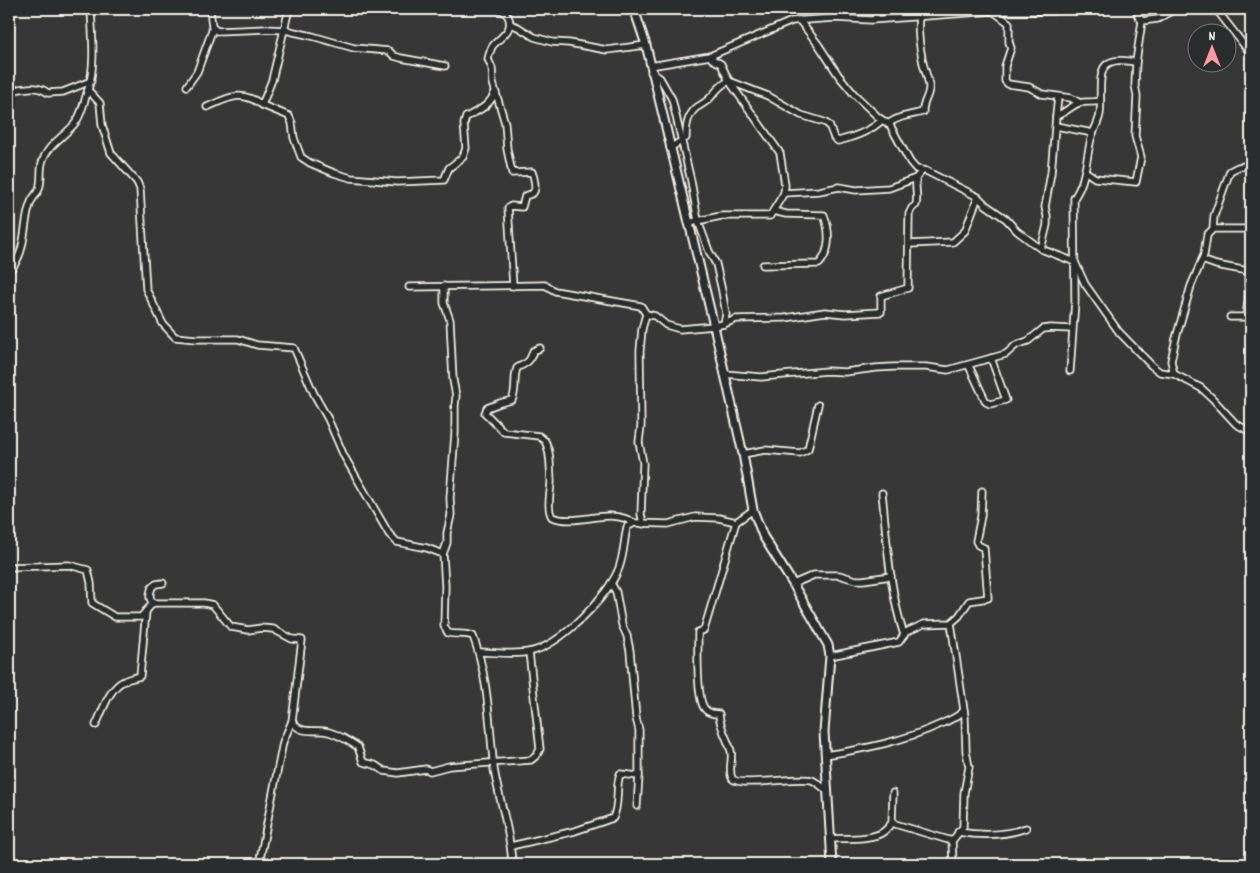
<svg xmlns="http://www.w3.org/2000/svg" width="1260" height="873" font-family="Dekko,sans-serif">
  <style>
    .lines { fill: none; stroke-linecap: round; stroke-linejoin: round }
    .minor-casing { stroke: #f4f1e8; stroke-width: 9 }
    .tertiary-casing { stroke: #f4f1e8; stroke-width: 11 }
    .minor { stroke: #2a2d2e; stroke-width: 5.5 }
    .tertiary { stroke: #2a2d2e; stroke-width: 7 }
  </style>
  <rect width="100%" height="100%" fill="#383737"/>
  <filter id="ink" filterUnits="userSpaceOnUse"><feTurbulence type="fractalNoise" baseFrequency=".02" numOctaves="2"/><feDisplacementMap in="SourceGraphic" scale="10" xChannelSelector="R" yChannelSelector="G"/><feConvolveMatrix kernelMatrix="1 2 1 2 8 2 1 2 1" color-interpolation-filters="sRGB"/></filter>
  <g filter="url(#ink)">
    <g class="lines">
      <g class="minor-casing">
        <g id="minor">
          <path d="M91 9C92 35 96 64 88 90L100 103 102 125 111 153 137 182 140 189 146 289 163 324 175 337 196 339H238L257 345 294 348 314 394 328 419 344 456 389 534 397 542 427 548 443 554 445 586 444 626 448 633C456 635 465 633 473 636 489 679 489 725 494 769 499 801 511 832 512 864"/>
          <path d="M210 9 212 27 217 31 266 29 285 30 312 36 354 48 389 51 394 56 401 58 445 66"/>
          <path d="M289 9 272 80 262 105 289 116 292 123 294 138 301 157 310 163 334 173 351 178 397 182 444 180 449 168 463 157 466 148 464 124 466 117C478 111 490 106 495 92"/>
          <path d="M498 9C503 10 505 12 508 16 515 31 499 37 492 47 490 51 489 55 488 59L492 68 493 83 505 123 507 149 512 173 532 172C534 177 537 189 533 193 530 195 527 195 525 196L522 207 511 206 508 208 513 286"/>
          <path d="M833 9 834 18"/>
          <path d="M875 9 876 19"/>
          <path d="M1136 9 1138 16 1142 21"/>
          <path d="M1156 9 1173 10 1202 9"/>
          <path d="M1216 9 1251 54"/>
          <path d="M993 11 1009 23V42L1011 48 1005 66V81L1008 84 1029 87 1042 94 1071 98 1080 103"/>
          <path d="M799 20 818 44 839 76 854 94 878 117 890 125 910 162 916 169 926 171 978 197 986 205 1006 219 1017 231 1041 249 1075 262 1085 284 1119 332 1152 366 1160 372 1174 374 1201 388 1212 398 1236 424 1251 432"/>
          <path d="M510 24 518 27 534 37 552 42 569 43 607 50 646 45"/>
          <path d="M650 66 710 56 792 21 834 18 871 20 994 11H1053L1060 9"/>
          <path d="M651 72 660 78 672 99 691 181 698 221 709 251 716 264 722 291 726 314 724 324"/>
          <path d="M187 86 197 72 213 28"/>
          <path d="M9 91C23 89 36 84 48 93L63 92 91 81"/>
          <path d="M207 107C228 98 241 89 262 105"/>
          <path d="M1056 116 1058 97"/>
          <path d="M888 124C898 116 911 115 923 112 922 102 930 96 929 86 928 78 925 71 923 63 920 49 917 31 919 16"/>
          <path d="M1056 126 1093 133"/>
          <path d="M670 148 686 138C686 127 687 116 696 108 700 105 705 103 709 99 717 91 718 86 729 81L768 96 801 115 824 122 829 125 834 138 838 141C854 137 871 131 882 120"/>
          <path d="M1085 171 1095 178 1136 182 1141 157 1135 136 1137 96 1135 85 1136 62"/>
          <path d="M784 193 819 191 839 187 856 190 889 188 916 178 922 171"/>
          <path d="M688 223 721 216H770L784 193 785 185 780 153 729 81 721 64 712 59 710 56"/>
          <path d="M1213 229 1214 216 1230 171 1238 167 1251 165"/>
          <path d="M909 244 953 242 965 231 978 197"/>
          <path d="M1041 249 1047 225V216L1045 207 1051 173 1056 116C1065 113 1071 106 1079 103 1085 101 1093 103 1100 101"/>
          <path d="M1202 260 1216 265 1248 271V300L1246 317H1230"/>
          <path d="M763 265 819 264C831 251 830 231 824 215L786 214 773 211"/>
          <path d="M9 271C28 253 22 223 31 202 33 197 37 194 39 189 42 181 40 171 42 163 47 144 66 136 76 122 83 111 84 101 88 90"/>
          <path d="M409 287 545 285 555 291 641 306 646 314 655 316 666 325 680 329 714 326 724 324 736 319 785 318 825 312 845 314 881 312V296L908 288 909 214 912 208 916 205C918 196 915 189 916 178"/>
          <path d="M540 348 533 351C529 364 527 362 517 368 513 379 517 390 512 400L500 403 487 408 485 413 504 432 539 436 545 441C551 452 550 468 551 481 551 491 546 508 552 517 578 527 610 506 634 523"/>
          <path d="M969 366 986 402 990 404 1006 400 991 358"/>
          <path d="M1070 371 1075 301 1074 198C1086 181 1086 159 1091 139 1093 131 1099 122 1100 114 1102 101 1097 74 1106 65 1114 58 1127 61 1136 62L1142 21 1158 19 1173 10"/>
          <path d="M724 374 761 377 827 371 845 372 876 368 893 367H926L948 370 1006 354 1016 345 1028 341 1043 329 1050 328 1072 329"/>
          <path d="M1174 374 1171 361 1176 338 1191 286 1204 255 1207 235 1213 229H1251"/>
          <path d="M743 454 765 450 800 453 808 449 818 405"/>
          <path d="M882 493C887 540 889 589 904 635"/>
          <path d="M736 522 704 630 698 632C698 646 696 700 705 709 708 713 714 714 719 714 720 729 727 737 731 751 733 759 728 770 732 778 737 788 798 776 812 780 817 782 823 788 828 791"/>
          <path d="M643 524 641 514 643 463 639 442 641 426 640 351 642 329 646 314"/>
          <path d="M443 554 447 543V533L451 515 450 498 455 433V406L456 396 453 380 450 320 444 303V286"/>
          <path d="M9 567 69 565 88 570 91 583 92 603 115 617H141L153 603H204L213 605 231 627 248 630 261 628 273 629 292 639 302 640 292 721C301 736 314 728 329 732 339 735 349 741 358 747L363 762 375 765 384 771 398 773 426 769 430 771 449 766 531 760 537 755 540 749 529 652"/>
          <path d="M793 584 814 575H839L856 580H863L891 576"/>
          <path d="M153 603C148 598 150 593 152 587L156 584 163 583"/>
          <path d="M951 623 965 717 966 751 969 767 964 793 963 827 952 841"/>
          <path d="M479 652C494 652 514 655 529 652 560 646 608 597 619 568 624 554 624 541 627 527L634 523 668 524 695 517 719 518 736 522 753 510"/>
          <path d="M830 656 899 642 906 632 924 624 951 623 959 616 969 601 988 598 984 548 978 545 976 541 981 516 982 491"/>
          <path d="M96 725C103 710 109 688 124 681 129 678 135 678 140 676L146 611"/>
          <path d="M825 755C865 749 904 741 941 724 949 720 959 717 964 710"/>
          <path d="M637 806 639 776"/>
          <path d="M892 823 893 793"/>
          <path d="M958 832C982 836 1004 836 1026 828"/>
          <path d="M830 839C844 838 872 840 883 832 886 830 889 826 892 823L895 824 952 841 953 864"/>
          <path d="M511 846 575 831 613 818C620 804 615 788 620 774L639 776V730L636 718 630 651 627 636 622 625 616 592 611 583"/>
          <path d="M259 864 283 742 292 721"/>
        </g>
      </g>
      <g class="tertiary-casing">
        <path id="tertiary" d="M634 9 646 45 714 326 743 454 753 510 763 536 793 584 828 645 830 656 824 732 832 864"/>
      </g>
      <use href="#minor" class="minor"/>
      <use href="#tertiary" class="tertiary"/>
    </g>
  </g>
  <rect width="1260" height="873" fill="none" stroke="#2a2d2e" stroke-width="30"/>
  <rect x="15" y="15" width="1230" height="843" fill="none" stroke="#f4f1e8" stroke-width="2" filter="url(#ink)"/>
  <g transform="translate(1212 48)"><circle r="24" fill="#2a2d2e" stroke="#7b7b78"/>
  <path d="M0-4L9 19L0 12L-9 19Z" fill="#ff9aa2"/>
  <text y="-8" font-size="14" font-weight="bold" text-anchor="middle" fill="#f4f1e8">N</text>
  </g>
</svg>
